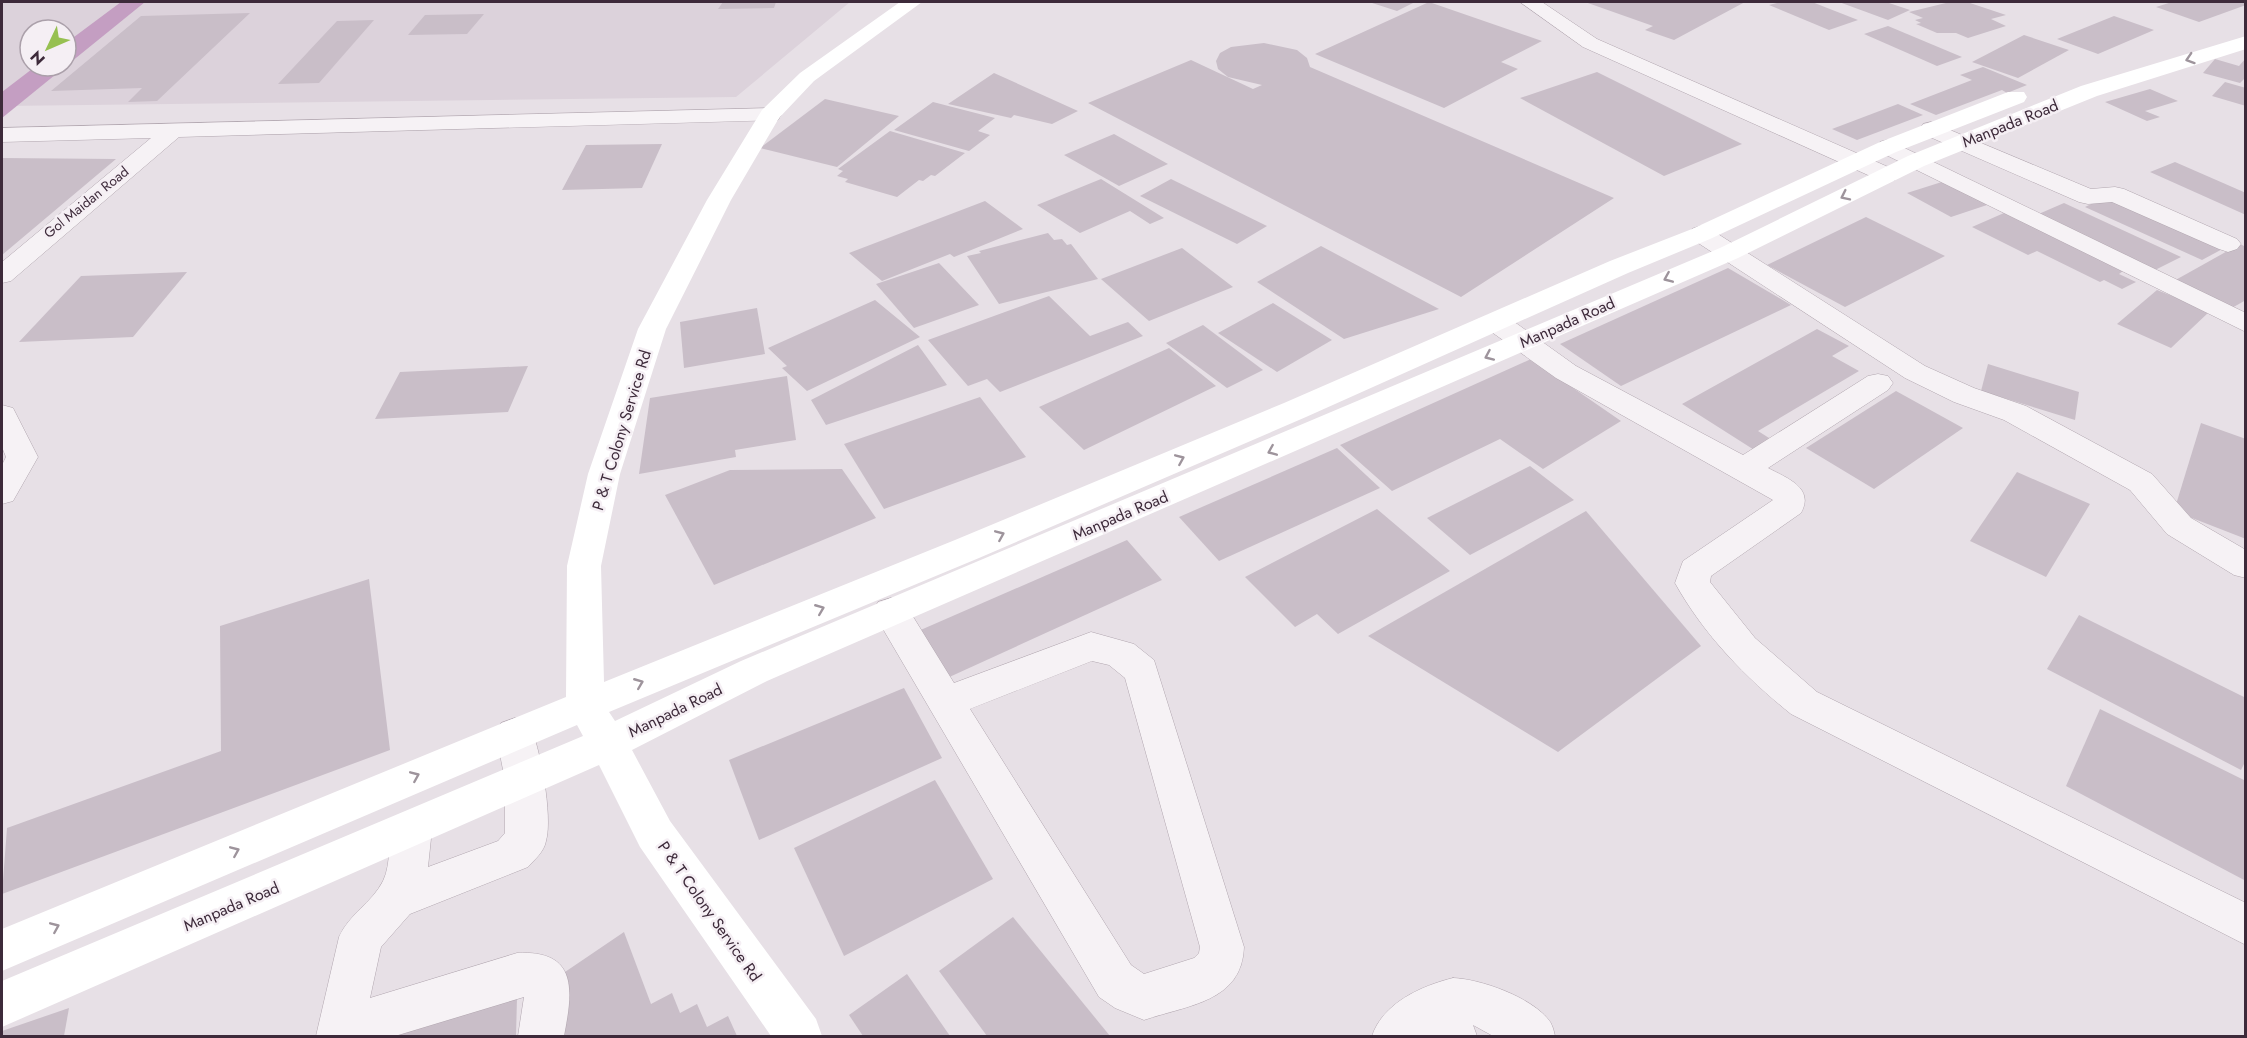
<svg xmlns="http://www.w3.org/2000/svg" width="2247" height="1038" font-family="Jost,sans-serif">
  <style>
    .built { fill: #dcd2db; fill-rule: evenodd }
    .water { fill: #c49ec2 }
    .building { fill: #c9bec8 }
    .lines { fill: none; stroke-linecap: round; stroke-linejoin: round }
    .street-casing { stroke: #b1a6af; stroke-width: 1 }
    .street { fill: #f6f2f5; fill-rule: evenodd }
    .secondary { fill: #fff; fill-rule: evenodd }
    .oneway { stroke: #9e949c }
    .labels { text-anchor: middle; stroke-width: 5; stroke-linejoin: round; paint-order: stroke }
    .far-street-label { font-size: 14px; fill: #3d2a3a; stroke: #f5eff4 }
    .street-label { font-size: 16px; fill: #3d2a3a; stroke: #f5eff4 }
  </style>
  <rect width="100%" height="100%" fill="#e7e0e6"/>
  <path class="built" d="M2 2H850L736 97 2 106ZM30 30H66V66H30Z"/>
  <g class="water">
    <path d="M121 2H145L66 66V43Z"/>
    <path d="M36 66H66L2 118V92Z"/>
  </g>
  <g class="building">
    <path d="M723 2H776L774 8 718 9Z"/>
    <path d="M1369 2H1415L1397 11Z"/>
    <path d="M1429 2 1542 41 1501 62 1518 69 1444 108 1315 54Z"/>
    <path d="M1585 2H1745L1674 40 1645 30 1653 26Z"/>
    <path d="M1781 2H1812L1858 20 1829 30 1769 5Z"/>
    <path d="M1839 2H1886L1910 10 1888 20Z"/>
    <path d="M1950 2H1967L2006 15 1991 19 2006 26 1968 38 1956 33H1937L1916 24 1921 23 1915 20 1923 18 1909 12Z"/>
    <path d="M2172 2H2246V5L2199 22 2156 7Z"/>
    <path d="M250 13 157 101 128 102 142 88 51 91 141 16Z"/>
    <path d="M484 14 467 34 408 35 425 15Z"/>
    <path d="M2114 16 2154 30 2098 54 2057 39Z"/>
    <path d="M374 20 319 83 278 84 337 21Z"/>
    <path d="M1888 26 1962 57 1937 66 1864 34Z"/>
    <path d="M2024 35 2069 50 2018 78 1972 62Z"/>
    <path d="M1264 43 1297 50 1307 58 1310 67 1614 198 1461 297 1088 103 1191 60 1253 89 1262 85 1228 77 1218 69 1216 61 1220 53 1231 47Z"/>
    <path d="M2246 58V77L2240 83 2203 73 2215 59 2239 66Z"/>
    <path d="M1983 67 2027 85 2007 93 2002 90 1936 115 1910 104 1972 80 1960 75Z"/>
    <path d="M1597 72 1742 144 1664 176 1520 98Z"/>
    <path d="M994 73 1078 111 1052 124 1014 115 1011 118 948 104Z"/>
    <path d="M2225 82 2246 88V106L2212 96Z"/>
    <path d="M2150 89 2178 101 2145 111 2160 117 2147 121 2105 102Z"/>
    <path d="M825 99 899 116 837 167 760 148Z"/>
    <path d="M933 102 995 118 978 131 990 135 969 151 894 130Z"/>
    <path d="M1898 104 1923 115 1857 140 1832 129Z"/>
    <path d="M890 131 965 153 935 176 931 175 923 181 919 180 897 197 845 182 848 179 837 176 843 171 838 169Z"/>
    <path d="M1114 134 1168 164 1119 186 1064 155Z"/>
    <path d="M662 144 642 188 562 190 586 145Z"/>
    <path d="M2 158 116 159 2 255Z"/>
    <path d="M2175 162 2246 193V215L2150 172Z"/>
    <path d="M1101 179 1164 218 1150 224 1130 211 1080 233 1037 205Z"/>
    <path d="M1171 179 1267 226 1237 244 1140 196Z"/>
    <path d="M1948 180 1993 203 1951 217 1907 193Z"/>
    <path d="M2112 194 2228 246 2202 260 2085 207Z"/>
    <path d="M985 201 1023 229 954 257 950 254 882 281 849 253Z"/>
    <path d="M2064 203 2181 257 2151 272 2034 216Z"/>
    <path d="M2004 213 2123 271 2119 274 2136 282 2122 289 2104 280 2100 282 2037 251 2028 255 1972 227Z"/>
    <path d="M1866 217 1945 256 1845 307 1767 265Z"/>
    <path d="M1048 233 1054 240 1062 239 1067 245 1071 244 1098 279 999 304 967 256 981 253 979 251Z"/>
    <path d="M2240 244 2246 247V300L2230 309 2172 282Z"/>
    <path d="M1321 246 1439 309 1344 339 1257 282Z"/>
    <path d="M1182 248 1233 287 1149 321 1101 279Z"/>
    <path d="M939 263 979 305 914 328 876 284Z"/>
    <path d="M1728 268 1791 305 1621 386 1560 344Z"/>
    <path d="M187 272 133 337 19 342 81 276Z"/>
    <path d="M2157 290 2210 311 2171 348 2117 324Z"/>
    <path d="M1049 296 1090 336 1128 322 1143 336 1000 392 987 379 968 386 928 340Z"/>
    <path d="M875 300 920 337 807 391 782 368 787 366 768 348Z"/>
    <path d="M1273 303 1332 340 1277 372 1218 333Z"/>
    <path d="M757 308 765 354 684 368 680 322Z"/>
    <path d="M1203 325 1263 370 1227 388 1166 343Z"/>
    <path d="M1817 329 1849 346 1832 356 1859 371 1758 431 1777 443 1759 453 1682 404Z"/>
    <path d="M918 345 947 385 826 425 811 400Z"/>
    <path d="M1169 348 1216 386 1084 450 1039 407Z"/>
    <path d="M1531 359 1621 421 1543 469 1500 439 1392 491 1340 445Z"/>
    <path d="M1988 364 2079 392 2075 420 1981 391Z"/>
    <path d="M528 366 508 412 375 419 400 372Z"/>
    <path d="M787 376 796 440 735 450 736 457 639 474 650 398Z"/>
    <path d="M1896 391 1963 428 1874 489 1806 448Z"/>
    <path d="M980 397 1026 457 884 509 844 444Z"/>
    <path d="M2201 423 2246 439V539L2174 511Z"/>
    <path d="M1337 448 1380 488 1219 561 1179 517Z"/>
    <path d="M1530 466 1574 500 1470 555 1427 518Z"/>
    <path d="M842 469 876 518 714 585 665 495 730 470Z"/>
    <path d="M2017 472 2090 504 2046 577 1970 541Z"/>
    <path d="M1377 509 1450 571 1338 634 1317 614 1295 627 1245 577Z"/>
    <path d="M1586 511 1701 646 1558 752 1368 636Z"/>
    <path d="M1127 540 1162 580 945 679 916 632Z"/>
    <path d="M369 579 390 750 2 894 7 828 221 751 220 626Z"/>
    <path d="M2079 615 2246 698V760L2241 770 2047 669Z"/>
    <path d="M904 688 942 758 759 840 729 760Z"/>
    <path d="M2100 709 2246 781V881L2066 786Z"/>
    <path d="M935 780 993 879 844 956 794 848Z"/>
    <path d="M1013 917 1110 1036H987L939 971Z"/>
    <path d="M624 932 651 1004 672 993 680 1013 697 1004 707 1027 728 1016 737 1036H556L565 972Z"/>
    <path d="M907 974 950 1036H863L849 1015Z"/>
    <path d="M517 998 516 1036H344Z"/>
    <path d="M69 1008 64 1036H2V1031Z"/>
  </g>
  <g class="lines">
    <g class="street-casing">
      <g id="street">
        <path d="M1520 2H1542L1597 39 1895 170 1899 175 1895 180H1879L1583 47Z"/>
        <path d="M770 108 778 110 781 115 778 120 179 137 11 281 2 283V262L151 138 2 142V128Z"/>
        <path d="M1931 122 2091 189 2115 187 2124 189 2237 239 2241 244 2237 249 2228 252 2219 249 2112 202 2088 204 2079 202 1923 134 1920 129 1923 124Z"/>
        <path d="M1888 140 2246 313V332L1880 152 1877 147 1880 142Z"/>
        <path d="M1701 226 1710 229 1925 366 1974 388 2026 406 2152 474 2191 518 2246 550V578L2234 575 2167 534 2130 490 2004 420 1954 402 1905 378 1692 239 1688 234 1692 229Z"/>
        <path d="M1496 314 1506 316 1576 366 1743 455 1868 376 1878 374 1888 376 1893 383 1888 390 1768 468C1787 478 1815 488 1801 513L1711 576 1710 582 1755 638 1817 692 2246 903V945L1791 714C1745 677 1704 635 1675 583L1683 561 1773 500 1556 378 1486 328 1482 322 1486 316Z"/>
        <path d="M2 405 13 408 38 457 13 501 2 504V465L6 457 2 447Z"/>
        <path d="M891 598 904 602 954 683 1091 632 1134 644 1154 660 1244 947C1242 1002 1188 1005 1144 1020L1115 1008 1099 997 873 612 878 602ZM1092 661 1109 665 1125 678 1200 947 1199 953 1194 958 1144 974 1131 965 970 709Z"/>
        <path d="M515 718 529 723C540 746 553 816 546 841 544 852 535 859 528 867L410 914 381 947 370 998 517 953C578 950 573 990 564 1036H518L524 997 395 1036H316L339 937C349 914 372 903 383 881 392 863 387 837 396 816L411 811 426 816 432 829 428 867 498 841 505 833V780L496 734 501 723Z"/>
        <path d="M1453 978C1481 979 1530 997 1548 1019 1552 1023 1554 1031 1555 1036H1493L1473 1025 1477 1036H1372C1383 1003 1421 986 1453 978Z"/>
      </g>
    </g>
    <use href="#street" class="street"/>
    <path class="secondary" d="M900 2H922L814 81 779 118 731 200 666 329 620 474 601 566 604 682 955 540 1284 403 1610 261 1692 229 1880 142 2008 92H2024L2027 97 2024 102 1896 152 1710 239 1628 273 1306 417 979 558 609 712 615 721 741 661 1720 248 1908 156 2081 86 2246 36V49L2097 96 1924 166 1738 258 767 681 632 750 670 821 816 1019 822 1036H771L640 847 599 765 2 1027V981L583 736 577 725 2 971V929L566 697 567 566 588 474 638 329 707 200 762 110 800 73Z"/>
  </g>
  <defs><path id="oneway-chevron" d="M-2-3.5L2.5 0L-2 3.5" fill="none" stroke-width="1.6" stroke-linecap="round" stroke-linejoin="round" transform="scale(1.5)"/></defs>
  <g class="oneway">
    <use href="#oneway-chevron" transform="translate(2190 59) rotate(162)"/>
    <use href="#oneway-chevron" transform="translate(1845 196) rotate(154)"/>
    <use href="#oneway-chevron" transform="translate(1668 278) rotate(157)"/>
    <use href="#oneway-chevron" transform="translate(1489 356) rotate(156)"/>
    <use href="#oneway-chevron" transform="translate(1272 451) rotate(157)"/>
    <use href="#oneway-chevron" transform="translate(1180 459) rotate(-23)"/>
    <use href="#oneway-chevron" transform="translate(1000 535) rotate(-23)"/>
    <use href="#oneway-chevron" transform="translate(820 609) rotate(-22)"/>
    <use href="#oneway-chevron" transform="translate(639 683) rotate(-22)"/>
    <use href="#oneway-chevron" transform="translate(415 776) rotate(-23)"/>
    <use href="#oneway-chevron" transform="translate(235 851) rotate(-23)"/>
    <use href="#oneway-chevron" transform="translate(55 927) rotate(-23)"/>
  </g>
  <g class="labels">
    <g class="far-street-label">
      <text transform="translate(86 202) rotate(-39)" y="5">Gol Maidan Road</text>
    </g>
    <g class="street-label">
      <text transform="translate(2010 123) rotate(-22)" y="6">Manpada Road</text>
      <text transform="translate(1567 322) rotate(-24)" y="6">Manpada Road</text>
      <text transform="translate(621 430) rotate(-73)" y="6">P &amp; T Colony Service Rd</text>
      <text transform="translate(1120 515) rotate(-23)" y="6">Manpada Road</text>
      <text transform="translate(675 710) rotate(-26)" y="6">Manpada Road</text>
      <text transform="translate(231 906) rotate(-23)" y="6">Manpada Road</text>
      <text transform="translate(710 911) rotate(55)" y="6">P &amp; T Colony Service Rd</text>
    </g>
  </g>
  <rect width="2247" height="1038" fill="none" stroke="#3d2a3a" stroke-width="6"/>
  <g transform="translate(48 48) rotate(226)"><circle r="28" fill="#f5eff4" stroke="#aba0aa" stroke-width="1.5"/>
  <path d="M0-4.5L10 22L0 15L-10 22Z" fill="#97c051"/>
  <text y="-9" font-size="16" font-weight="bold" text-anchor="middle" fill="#3d2a3a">N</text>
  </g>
</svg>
